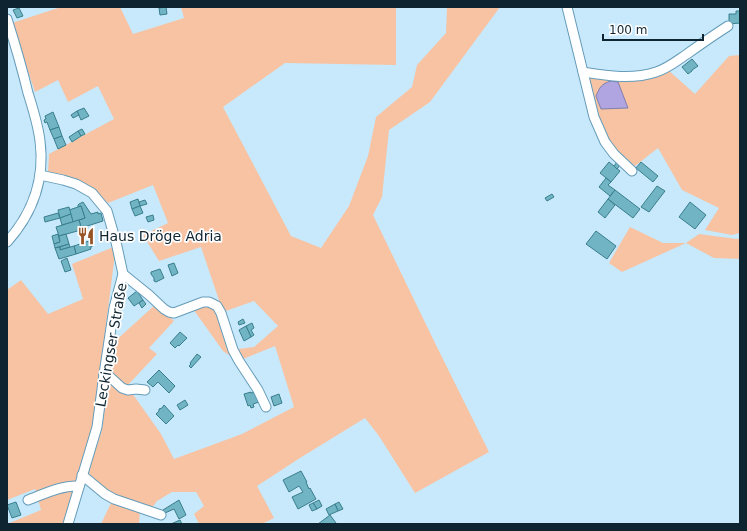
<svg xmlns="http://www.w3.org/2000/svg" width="747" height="531" font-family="'DejaVu Sans',sans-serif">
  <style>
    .green { fill: #f7c3a3 }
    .water { fill: #b0a5e0; stroke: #7f7fac }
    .building { fill: #71b5c4; stroke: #397e8c }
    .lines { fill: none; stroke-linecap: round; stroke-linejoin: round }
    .minor-casing { stroke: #659cb9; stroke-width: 11 }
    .minor { stroke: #fff; stroke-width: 9 }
    .labels { text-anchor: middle; stroke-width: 3.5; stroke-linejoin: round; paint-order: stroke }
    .poi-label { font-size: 14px; fill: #0e2531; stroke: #fff; text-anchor: start }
    .street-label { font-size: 14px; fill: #0e2531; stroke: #fff }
  </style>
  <rect width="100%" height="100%" fill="#c8e9fc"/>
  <g class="green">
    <path d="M61 7H120L133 34 184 18 181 7H396V65L285 63 223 107 291 236 321 248 349 206 368 156 376 117 412 87 417 65 446 33 447 7H500L430 102 389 130 382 197 373 215 435 343 489 452 415 493 379 436 365 418 300 458 257 486 274 518 262 524H199L194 514 204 506 196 492H172L157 501 151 509 103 491 88 472 102 430 113 343 156 304 174 321 149 348 157 354 127 386 161 434 174 459 242 434 294 407 275 346 238 361 223 351 193 309 203 303 216 311 231 350 254 347 278 326 254 301 223 312 201 247 159 261 143 235 168 223 153 185 108 203 92 188 70 177 48 172 49 154 114 119 98 86 68 102 58 80 35 92 12 23Z"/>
    <path d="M740 55V233L732 235 705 230 719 208 682 190 658 148 635 166 607 142 596 116 589 76 668 70 695 94 729 56Z"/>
    <path d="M630 227 663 243H686L699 234 737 239 740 238V259L714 258 686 243 622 272 609 263Z"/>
    <path d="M116 246 93 427 63 524H7L41 510 35 489 7 500V290L21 280 48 314 83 299 72 264Z"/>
    <path d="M112 501 140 510 139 524H101Z"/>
  </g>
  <path class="water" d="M611 81 618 82 628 108 601 109 596 96C600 87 601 84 611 81Z"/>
  <g class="building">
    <path d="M166 7 167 14 160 15 159 8Z"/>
    <path d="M19 8 23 16 17 18 13 10Z"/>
    <path d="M736 11H740V23L729 24V14H736Z"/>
    <path d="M692 59 698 66 692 70V71L688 74 682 67Z"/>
    <path d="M84 108 89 116 81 120 77 111Z"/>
    <path d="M77 111 79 115 73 118 71 115Z"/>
    <path d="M53 112 59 127 50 130 47 122 45 123 44 120 46 119 45 116Z"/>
    <path d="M59 127 62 136 54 139 50 130Z"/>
    <path d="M82 129 85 134 81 136 78 131Z"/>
    <path d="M78 131 81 136 72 142 69 137Z"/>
    <path d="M62 136 66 145 58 149 54 139Z"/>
    <path d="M609 162 620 171 611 182 600 173Z"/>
    <path d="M617 162 620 165 617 169 614 166Z"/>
    <path d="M641 162 658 176 653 182 636 168Z"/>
    <path d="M606 178 611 182 608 185 615 190 610 196 599 187Z"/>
    <path d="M657 186 665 191 649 212 641 207Z"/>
    <path d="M615 190 640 209 633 218 608 199Z"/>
    <path d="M552 194 554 197 547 201 545 198Z"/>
    <path d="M138 199 140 206 132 209 130 202Z"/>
    <path d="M608 199 615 205 605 218 598 212Z"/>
    <path d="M145 200 147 204 140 206 139 202Z"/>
    <path d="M83 202 91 214 98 212V214L101 213 103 221 84 227H81L79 220 85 218 81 206 78 207V205L79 204Z"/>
    <path d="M690 202 706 215 695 229 679 217Z"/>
    <path d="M81 206 85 218 73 222 69 210Z"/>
    <path d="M140 206 143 213 135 216 132 209Z"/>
    <path d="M69 207 71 214 60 218 58 210Z"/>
    <path d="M58 213 60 218 45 222 44 217Z"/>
    <path d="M71 214 73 222 62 225 60 218Z"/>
    <path d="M153 215 154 220 148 222 146 217Z"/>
    <path d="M79 220 81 227 84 226 85 229 59 236 56 227Z"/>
    <path d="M596 231 616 246 607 259 586 244Z"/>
    <path d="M58 234 60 242 54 244 52 236Z"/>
    <path d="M66 234 69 244 55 248 54 244 60 242 59 236Z"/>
    <path d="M89 241V244L91 243 92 247H90L91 249 76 254 74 246Z"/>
    <path d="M69 244 70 247 60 250V247Z"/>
    <path d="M74 246 76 254 59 259 55 248 60 247V250Z"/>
    <path d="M67 258 71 270 65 272 61 261Z"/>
    <path d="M174 263 178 273 172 276 168 265Z"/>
    <path d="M160 269 164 278 156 282 154 281V278L151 274V272Z"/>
    <path d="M137 291 143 300 134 306 128 298Z"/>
    <path d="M143 300 146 304 142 308 139 303Z"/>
    <path d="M243 319 245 323 239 325 238 322Z"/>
    <path d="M252 323 254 328 251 330 254 335 251 337 246 326Z"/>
    <path d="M246 326 251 337 244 341 239 330Z"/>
    <path d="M180 332 187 338 179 346 178 345 175 348 170 343Z"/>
    <path d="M197 354 201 357 191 368 189 366 191 364 190 363Z"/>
    <path d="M159 370 175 386 169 393 158 382 153 387 147 382Z"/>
    <path d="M251 392V393L256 392 259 402 253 404 254 407 251 408 250 405 248 406 244 394Z"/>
    <path d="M279 394 282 403 274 406 271 397Z"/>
    <path d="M185 400 188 405 180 410 177 405Z"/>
    <path d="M164 405 174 416 166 424 156 414 159 411V409L162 408Z"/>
    <path d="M301 471 307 482H306L309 489 310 488 316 499 298 509 292 497 303 492 299 486 289 492 283 480Z"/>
    <path d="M179 500 186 515 179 519 174 509 165 513 163 510Z"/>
    <path d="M319 500 322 506 317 509 313 503Z"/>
    <path d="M16 502 21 515 12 518 7 505Z"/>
    <path d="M339 502 343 509 338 511 335 504Z"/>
    <path d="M313 503 317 509 312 511 309 505Z"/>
    <path d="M335 504 338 511 329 515 326 509Z"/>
    <path d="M330 515 336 523 334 524H318Z"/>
    <path d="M180 520 182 524H171Z"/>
  </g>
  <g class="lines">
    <g class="minor-casing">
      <g id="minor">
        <path d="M567 7 594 117 605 142 614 154 632 171"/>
        <path d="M7 19C15 44 22 68 28 93 33 109 38 124 40 141 45 180 33 213 7 242"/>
        <path d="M583 72C608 76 632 80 656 72 667 69 678 60 687 54 701 44 714 35 728 26"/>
        <path d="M40 175 63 180 76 184 92 193 107 211 116 242 123 274 114 308 104 374 97 427 68 524"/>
        <path d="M123 274 149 295 164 309 169 312 174 313 203 302H209L217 306 221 313 233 350 239 361 258 390 266 407"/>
        <path d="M104 374 110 377 122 388 128 390 136 389 145 390"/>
        <path d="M82 475 105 494 114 499 161 515"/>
        <path d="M28 500C44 494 62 485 79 486"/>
      </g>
    </g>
    <use href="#minor" class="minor"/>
  </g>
  <defs>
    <g id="restaurant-bare" transform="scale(1.38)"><path d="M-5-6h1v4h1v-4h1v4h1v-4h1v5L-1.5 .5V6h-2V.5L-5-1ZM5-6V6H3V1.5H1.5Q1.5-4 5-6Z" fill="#975424" stroke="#fff" stroke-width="2.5" paint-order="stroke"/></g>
  </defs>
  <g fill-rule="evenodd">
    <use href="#restaurant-bare" x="86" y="236"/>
  </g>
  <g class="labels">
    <g class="poi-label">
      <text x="99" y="241">Haus Dröge Adria</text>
    </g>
    <g class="street-label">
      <text transform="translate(111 345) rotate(-80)" y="5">Leckingser Straße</text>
    </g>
  </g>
  <rect width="747" height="531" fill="none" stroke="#0e2531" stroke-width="16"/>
  <path d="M603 34v6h100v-6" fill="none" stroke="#0e2531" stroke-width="2"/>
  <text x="609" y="34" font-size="12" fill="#0e2531" stroke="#ffffff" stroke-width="3" paint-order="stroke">100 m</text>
</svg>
